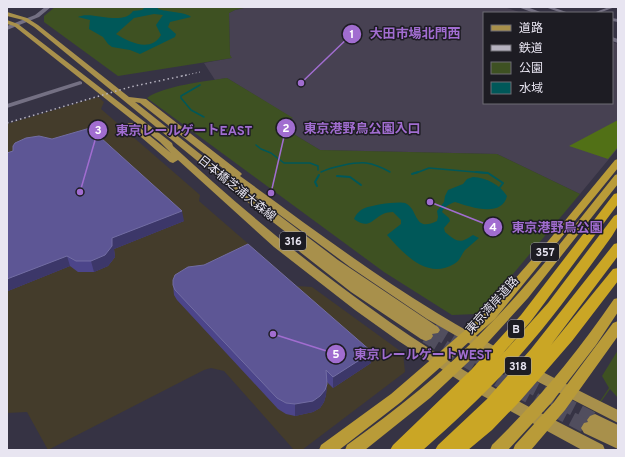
<svg xmlns="http://www.w3.org/2000/svg" width="625" height="457" font-family="Overpass,'Noto Sans JP',sans-serif">
  <style>
    .commercial { fill: #474152 }
    .industrial { fill: #443c2b }
    .green { fill: #3e5122 }
    .forest { fill: #517016 }
    .water { fill: #005859; fill-rule: evenodd }
    .lines { fill: none; stroke-linecap: round; stroke-linejoin: round }
    .stream-far1 { stroke: #005859; stroke-width: 1.5 }
    .stream { stroke: #005859; stroke-width: 2 }
    .primary-tunnel { stroke: #514e5e; stroke-width: 14; stroke-dasharray: 14 7; stroke-linecap: butt }
    .minor { fill: #747083; fill-rule: evenodd }
    .tertiary { fill: #747083; fill-rule: evenodd }
    .primary { fill: #a8904b; fill-rule: evenodd }
    .trunk { fill: #b99b38; fill-rule: evenodd }
    .motorway { fill: #caa625; fill-rule: evenodd }
    .rail-far1 { stroke: #b6b3c0; stroke-width: 1; stroke-dasharray: 1 2.5; stroke-linecap: butt }
    .rail { stroke: #b6b3c0; stroke-width: 1.5; stroke-dasharray: 1.5 3; stroke-linecap: butt }
    .wall { fill: #4c458a }
    .shaded-wall { fill: #3c3769 }
    .building { fill: #5d5695; stroke: #726da3 }
    .labels { text-anchor: middle; stroke-width: 3; stroke-linejoin: round; paint-order: stroke }
    .shield { fill: #1d1c23; stroke: #aba9b3; stroke-width: 1 }
    .shield-label { font-size: 11px; font-weight: bold; fill: #e8e5f1 }
    .street-label { font-size: 12px; fill: #e8e5f1; stroke: #1d1c23 }
    .leader { fill: none; stroke: #a16dd0; stroke-width: 1.5 }
    .callout-dot { fill: #a16dd0; stroke: #1d1c23; stroke-width: 1.5 }
    .mark-label { font-size: 12px; text-anchor: middle; font-weight: bold; fill: #fff }
    .callout-label { font-size: 13px; text-anchor: middle; font-weight: bold; fill: #a16dd0; stroke: #1d1c23; stroke-width: 3; stroke-linejoin: round; paint-order: stroke }
  </style>
  <rect width="100%" height="100%" fill="#363344"/>
  <path class="commercial" d="M248 7H504L522 13H484V103H612V42L618 44V148L580 194 497 154 320 150 277 124 292 118 227 78 215 80 204 63 231 58 230 55 229 13 235 10Z"/>
  <path class="industrial" d="M98 97 104 102 101 109 200 195 199 201 297 286 312 287 403 353 405 372 302 450H294L224 371 211 368 204 370 48 450 27 412 7 413V124Z"/>
  <g class="green">
    <path d="M55 7H248L235 10 229 13 230 55 232 58 118 76 44 22V16Z"/>
    <path d="M227 78 293 118 277 124 320 150 497 154 580 194 492 299 477 314 452 315 384 272 147 98C163 86 206 81 227 78Z"/>
    <path d="M618 350V398L610 389 567 450 609 388 602 376Z"/>
  </g>
  <path class="forest" d="M618 120V147L608 159 569 146Z"/>
  <g class="water">
    <path d="M145 7H158V9C167 12 186 12 191 17L170 22 168 27 176 34 175 37 140 54 130 50 112 47 108 44 103 37 89 29 90 20 78 17C91 10 122 27 133 11L142 10ZM154 14 163 15 156 25 161 35C151 53 129 42 116 34L134 18Z"/>
    <path d="M473 177C487 178 499 184 507 196 502 218 470 207 455 202 449 204 444 207 442 212L449 218 450 221 444 228 445 232C457 242 460 244 473 235L479 238C474 242 470 246 465 250 461 255 460 261 454 264 427 280 404 254 387 235L401 224V220L393 212C373 212 373 233 354 219 356 214 360 210 365 208 372 205 398 201 405 203 419 209 413 233 437 221L438 217 437 211 444 202 445 196 448 190 463 184 467 179Z"/>
  </g>
  <g class="lines">
    <g class="stream-far1">
      <path d="M200 85 181 96V98L191 110 204 117"/>
      <path d="M256 145 261 149 271 153 284 163H310L318 166V170"/>
      <path d="M321 172C332 167 354 162 366 163 374 164 383 168 390 172"/>
      <path d="M416 173 429 168 486 173"/>
    </g>
    <g class="stream">
      <path d="M476 172 488 173 503 183 500 187"/>
      <path d="M412 174 418 172"/>
      <path d="M337 176 350 177 361 185"/>
      <path d="M317 186 315 182 319 175"/>
    </g>
    <g class="primary-tunnel">
      <path d="M433 330 507 374 595 420"/>
      <path d="M426 336 500 381 589 428"/>
    </g>
    <g class="minor">
      <path d="M545 7H552L569 13H562Z"/>
      <path d="M609 7H615L599 13H593Z"/>
      <path d="M612 18 618 19V22L612 21Z"/>
    </g>
    <g class="tertiary">
      <path d="M45 7H51L39 17 7 30V26L35 15Z"/>
      <path d="M518 7H527L543 13H534Z"/>
      <path d="M612 37 618 39V43L612 41Z"/>
      <path d="M80 81 82 82V84L7 108V104Z"/>
    </g>
    <g class="primary">
      <path d="M7 12 27 18 38 25 129 97 146 99 240 172 242 174 240 176C305 223 368 271 437 313 495 348 556 379 618 410V423L519 372 427 319 350 267 234 181 338 260 438 327 440 330 438 333 432 334 433 336 431 339 426 341 421 339 351 292 300 252 298 250 300 248 305 247 256 209 34 27 23 20 7 16ZM135 102 140 103 225 170 224 173Z"/>
      <path d="M7 20 18 24 172 143 173 146C259 225 350 299 449 361 498 392 551 418 603 445L605 450H582L483 396 397 340 355 310 274 247 178 160 173 163 170 162 127 125 128 123H134L171 153 160 142 14 26 7 24Z"/>
      <path d="M595 414 618 425V449L584 433 581 428 584 423 588 422 587 420 590 416Z"/>
    </g>
    <g class="trunk">
      <path d="M618 159V168L495 319 401 402 339 450H319L321 445 391 394 485 313 549 240 615 160Z"/>
      <path d="M618 174V184L528 298 480 351 430 398 365 450H345L347 445C396 410 444 372 486 328 533 281 573 227 615 175Z"/>
      <path d="M618 298V312L596 345 552 402 508 450H490L492 445C538 400 578 352 614 299Z"/>
      <path d="M618 321V336L565 410 531 450H513L515 445 554 402 613 323Z"/>
    </g>
    <g class="motorway">
      <path d="M618 193V204L531 321 497 360 548 303 614 216 618 214V226L612 236C583 276 554 317 521 354 491 388 457 420 423 450H390L393 445 471 370 521 315 614 194Z"/>
      <path d="M618 243V256L551 345 613 269 618 268V281L572 341 520 401 492 430 468 450H435L438 445 487 399 531 349 614 244Z"/>
    </g>
    <path class="rail-far1" d="M182 76 200 72"/>
    <path class="rail" d="M7 123 130 87 187 75"/>
  </g>
  <g class="wall">
    <path d="M13 151 184 221 114 249 115 257 108 266 94 272H78L70 266 8 291 7 290V153Z"/>
    <path d="M173 285 372 352 371 363 333 388 327 382 326 395 324 402 320 408 313 412 295 416 286 414 278 409 177 300 174 295Z"/>
  </g>
  <g class="shaded-wall">
    <path d="M182 211 184 221 114 249 115 257 108 266 94 272 91 261 112 238Z"/>
    <path d="M67 256 70 266 8 291 7 290V279Z"/>
    <path d="M372 352 371 363 333 388V377Z"/>
    <path d="M327 384 326 395 324 402 320 408 313 412 295 416V404Z"/>
  </g>
  <g class="building">
    <path d="M90 128 182 211 112 238V246L105 255 91 261H76L67 256 7 279V153L13 151V146L15 143 26 138 39 136 52 139Z"/>
    <path d="M248 244 372 352 333 377 326 370 327 384 325 390 320 396 313 401 295 404 286 403 277 398 175 290 173 285V280L175 275 188 267 204 265Z"/>
  </g>
  <g class="labels">
    <g class="shield">
      <rect x="280" y="232" width="26" height="18" rx="3"/>
      <rect x="531" y="243" width="28" height="18" rx="3"/>
      <rect x="508" y="320" width="16" height="18" rx="3"/>
      <rect x="505" y="357" width="26" height="18" rx="3"/>
    </g>
    <g class="shield-label">
      <text x="293" y="245">316</text>
      <text x="545" y="256">357</text>
      <text x="516" y="333">B</text>
      <text x="518" y="370">318</text>
    </g>
    <g class="street-label">
      <text transform="translate(237 188) rotate(39)" y="4">日本橋芝浦大森線</text>
      <text transform="translate(492 305) rotate(-48)" y="4">東京湾岸道路</text>
    </g>
  </g>
  <path class="leader" d="M301 83L352 34M271 193L286 128M80 192L98 130M430 202L493 227M273 334L336 354"/>
  <g class="callout-dot">
    <circle cx="301" cy="83" r="4"/>
    <circle cx="271" cy="193" r="4"/>
    <circle cx="80" cy="192" r="4"/>
    <circle cx="430" cy="202" r="4"/>
    <circle cx="273" cy="334" r="4"/>
    <circle cx="352" cy="34" r="10"/>
    <circle cx="286" cy="128" r="10"/>
    <circle cx="98" cy="130" r="10"/>
    <circle cx="493" cy="227" r="10"/>
    <circle cx="336" cy="354" r="10"/>
  </g>
  <g class="mark-label">
    <text x="352" y="38">1</text>
    <text x="286" y="132">2</text>
    <text x="98" y="134">3</text>
    <text x="493" y="231">4</text>
    <text x="336" y="358">5</text>
  </g>
  <g class="callout-label">
    <text x="415" y="38">大田市場北門西</text>
    <text x="362" y="133">東京港野鳥公園入口</text>
    <text x="184" y="135">東京レールゲートEAST</text>
    <text x="557" y="232">東京港野鳥公園</text>
    <text x="423" y="359">東京レールゲートWEST</text>
  </g>
  <rect width="625" height="457" fill="none" stroke="#e8e5f1" stroke-width="16"/>
  <rect x="483" y="12" width="130" height="92" fill="#1d1c23" stroke="#6e6c75"/>
  <rect x="491" y="25" width="20" height="6" fill="#a8904b" stroke="#6e6c75"/>
  <text x="519" y="32" font-size="12" fill="#e8e5f1">道路</text>
  <rect x="491" y="45" width="20" height="6" fill="#b6b3c0" stroke="#6e6c75"/>
  <text x="519" y="52" font-size="12" fill="#e8e5f1">鉄道</text>
  <rect x="491" y="62" width="20" height="12" fill="#3e5122" stroke="#6e6c75"/>
  <text x="519" y="72" font-size="12" fill="#e8e5f1">公園</text>
  <rect x="491" y="82" width="20" height="12" fill="#005859" stroke="#6e6c75"/>
  <text x="519" y="92" font-size="12" fill="#e8e5f1">水域</text>
</svg>
